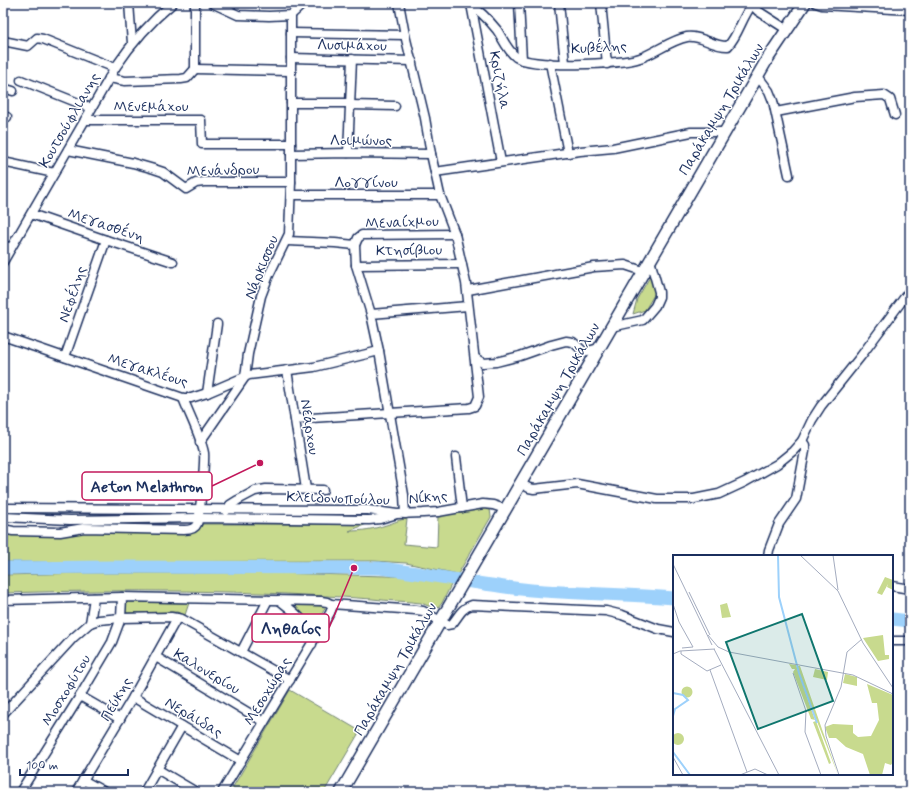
<svg xmlns="http://www.w3.org/2000/svg" width="913" height="795" font-family="Mynerve,sans-serif">
  <style>
    .green { fill: #c8da8e; stroke: #728476 }
    .lines { fill: none; stroke-linecap: round; stroke-linejoin: round }
    .river { stroke: #9dd1fb; stroke-width: 13 }
    .minor-casing { stroke: #1b2f5e; stroke-width: 11 }
    .major-casing { stroke: #1b2f5e; stroke-width: 14 }
    .minor { stroke: #fff; stroke-width: 8 }
    .major { stroke: #fff; stroke-width: 11 }
    .labels { text-anchor: middle; stroke-width: 3; stroke-linejoin: round; paint-order: stroke }
    .street-label { font-size: 15px; fill: #1b2f5e; stroke: #fff }
    .inset-river { fill: none; stroke: #9dd1fb; stroke-width: 2 }
    .inset-road { fill: none; stroke: #a4acbf; stroke-width: 1 }
    .view { fill: #0f766e; fill-opacity: 0.15; stroke: #0f766e; stroke-width: 2 }
    .inset-edge { fill: none; stroke: #1b2f5e; stroke-width: 2 }
    .leader { fill: none; stroke: #c2185b; stroke-width: 1.5 }
    .callout-dot { fill: #c2185b; stroke: #fff; stroke-width: 1.5 }
    .callout { fill: #fff; stroke: #c2185b; stroke-width: 1.5 }
    .callout-label { font-size: 16px; text-anchor: middle; font-weight: bold; fill: #1b2f5e }
  </style>
  <rect width="100%" height="100%" fill="#fff"/>
  <filter id="ink" filterUnits="userSpaceOnUse"><feTurbulence type="fractalNoise" baseFrequency=".025" numOctaves="2"/><feDisplacementMap in="SourceGraphic" scale="8" xChannelSelector="R" yChannelSelector="G"/><feConvolveMatrix kernelMatrix="1 2 1 2 8 2 1 2 1" color-interpolation-filters="sRGB"/></filter>
  <g filter="url(#ink)">
    <g class="green">
      <path d="M651 275 655 291V293L645 310 633 314 637 299Z"/>
      <path d="M480 508 490 509 491 517 458 574 406 563 374 561 3 562V531L193 532H196L203 524H367L349 531C362 531 374 529 386 525 394 523 400 519 407 519L404 544 437 547 438 516Z"/>
      <path d="M88 573H272L386 576 419 577 452 583 442 603 438 608 431 607 421 603C405 601 388 601 372 599 249 590 126 589 3 593V575Z"/>
      <path d="M126 602 189 603 185 615 177 612 125 613Z"/>
      <path d="M295 605 325 606 326 607 313 628Z"/>
      <path d="M290 690 360 731 324 792H230Z"/>
    </g>
    <g class="lines">
      <g class="river">
        <path d="M3 568 110 567 380 568C431 574 480 585 531 590 579 594 626 594 674 598"/>
        <path d="M892 619 910 621"/>
      </g>
      <g class="minor-casing">
        <g id="minor">
          <path d="M129 3 132 43"/>
          <path d="M212 3 238 15 269 16 291 15 304 3"/>
          <path d="M468 3C479 10 489 20 497 30 503 39 507 50 516 57 534 68 619 65 640 58 655 53 671 40 687 37 701 35 714 47 728 46 738 36 742 17 752 5"/>
          <path d="M519 3 522 60"/>
          <path d="M559 3 565 63"/>
          <path d="M601 3 607 64"/>
          <path d="M750 3 758 11 786 29"/>
          <path d="M816 3 822 5 910 10"/>
          <path d="M471 4 501 162"/>
          <path d="M291 33 405 35"/>
          <path d="M3 41 28 46 37 38 43 39 115 68"/>
          <path d="M291 58 412 61"/>
          <path d="M550 63 568 153"/>
          <path d="M195 69 291 71"/>
          <path d="M195 69V3"/>
          <path d="M757 75 769 91 773 101 789 175"/>
          <path d="M109 78 125 81 181 79 187 78 195 69"/>
          <path d="M21 80 91 108"/>
          <path d="M3 88 13 91"/>
          <path d="M291 103H350"/>
          <path d="M350 105 395 106"/>
          <path d="M776 112 855 97 884 95 890 99 895 115"/>
          <path d="M3 116 7 117"/>
          <path d="M85 120H201L202 144H291"/>
          <path d="M68 150 133 163 154 169 163 172 186 189 196 183 204 182H291"/>
          <path d="M348 153 352 59"/>
          <path d="M291 154 348 153 431 154"/>
          <path d="M3 162 54 173"/>
          <path d="M435 172 580 151 613 148 691 132H724"/>
          <path d="M291 195H440"/>
          <path d="M31 214 106 240 173 262"/>
          <path d="M287 241 335 243 355 245"/>
          <path d="M3 245 11 248"/>
          <path d="M3 262 115 68C131 44 150 22 173 3"/>
          <path d="M356 265 462 264"/>
          <path d="M468 290 594 267 625 265 643 271"/>
          <path d="M371 314 468 306"/>
          <path d="M611 327 643 320 655 306 659 297V292L650 260"/>
          <path d="M3 336 183 398H191L207 393 249 375 314 367 379 351"/>
          <path d="M65 357 106 240"/>
          <path d="M475 358 483 363 496 362 520 356 551 345 566 341 573 342 584 352 599 348"/>
          <path d="M287 370 306 489"/>
          <path d="M207 393 217 324"/>
          <path d="M295 419 469 408 475 406 479 397 466 283 455 234 440 195 431 154 425 118 405 35 399 3"/>
          <path d="M200 442 245 377 248 354 261 296 269 275 289 234 291 182V15"/>
          <path d="M456 457 462 508"/>
          <path d="M520 483 529 488 534 489 577 484 657 499H694L719 494 745 482 777 464 793 451 802 441 812 420 821 406 861 356 910 290"/>
          <path d="M3 508 340 510H368L397 514 423 513 438 512 483 504 493 505 505 509"/>
          <path d="M226 511 230 505 238 500 255 491 266 489 323 490"/>
          <path d="M405 514 404 495 379 351 371 314 356 265 355 245 358 238 362 235 455 234"/>
          <path d="M3 517 70 520 198 518 369 520 380 519 394 515"/>
          <path d="M3 529 13 531 60 532 84 528 184 530C189 530 195 529 197 524 200 517 205 461 204 453 201 437 189 414 183 398"/>
          <path d="M768 556 769 550 779 524 796 499 805 451V445L802 441"/>
          <path d="M892 586 910 589"/>
          <path d="M3 600 122 597 321 601 327 602 331 604 416 610 423 611 447 625 452 624C459 616 461 608 472 605L606 611 622 615 658 629 674 632"/>
          <path d="M279 600C293 611 312 624 312 644"/>
          <path d="M90 623 94 598"/>
          <path d="M892 641H910"/>
          <path d="M241 652 268 600"/>
          <path d="M156 657 264 722"/>
          <path d="M80 696 120 719"/>
          <path d="M133 697 241 761"/>
          <path d="M3 714 73 638 90 623 99 620 121 618 171 617 182 619 290 680"/>
          <path d="M157 769 196 792"/>
          <path d="M83 780 105 792"/>
          <path d="M20 792 80 696 112 642 121 618 122 597"/>
          <path d="M76 792 133 697 177 618"/>
          <path d="M144 792 182 726"/>
          <path d="M222 792 330 613 332 608 331 604"/>
        </g>
      </g>
      <g class="major-casing">
        <path id="major" d="M341 792 768 58 805 3"/>
      </g>
      <use href="#minor" class="minor"/>
      <use href="#major" class="major"/>
    </g>
  </g>
  <g class="labels">
    <g class="street-label">
      <text transform="translate(352 45) rotate(1)" y="5">Λυσιμάχου</text>
      <text transform="translate(599 47) rotate(-3)" y="5">Κυβέλης</text>
      <text transform="translate(500 80) rotate(79)" y="5">Κριζήλα</text>
      <text x="151" y="111">Μενεμάχου</text>
      <text transform="translate(721 109) rotate(-59)" y="5">Παράκαμψη Τρικάλων</text>
      <text transform="translate(69 120) rotate(-60)" y="5">Κουτσούφλιανης</text>
      <text x="361" y="145">Λοιμώνος</text>
      <text transform="translate(223 170) rotate(-2)" y="5">Μενάνδρου</text>
      <text x="366" y="187">Λογγίνου</text>
      <text transform="translate(402 222) rotate(-2)" y="5">Μεναίχμου</text>
      <text transform="translate(106 225) rotate(18)" y="5">Μεγασθένη</text>
      <text transform="translate(409 250) rotate(-1)" y="5">Κτησίβιου</text>
      <text transform="translate(261 267) rotate(-68)" y="5">Νάρκισσου</text>
      <text transform="translate(72 294) rotate(-71)" y="5">Νεφέλης</text>
      <text transform="translate(148 370) rotate(17)" y="5">Μεγακλέους</text>
      <text transform="translate(558 389) rotate(-60)" y="5">Παράκαμψη Τρικάλων</text>
      <text transform="translate(310 427) rotate(81)" y="5">Νεάρχου</text>
      <text transform="translate(428 497) rotate(-5)" y="5">Νίκης</text>
      <text transform="translate(338 498) rotate(2)" y="5">Κλειδονοπούλου</text>
      <text transform="translate(395 669) rotate(-60)" y="5">Παράκαμψη Τρικάλων</text>
      <text transform="translate(207 671) rotate(31)" y="5">Καλονερίου</text>
      <text transform="translate(66 690) rotate(-59)" y="5">Μοσχοφύτου</text>
      <text transform="translate(267 691) rotate(-59)" y="5">Μεσοχώρας</text>
      <text transform="translate(116 699) rotate(-60)" y="5">Πεύκης</text>
      <text transform="translate(194 717) rotate(31)" y="5">Νεράιδας</text>
    </g>
  </g>
  <g transform="translate(673 555)">
    <rect width="220" height="220" fill="#fff"/>
    <path d="M212 22 220 25V35L214 32 215 29 209 40 204 38ZM54 48 58 62 49 63 47 50ZM210 80 212 100H216V104L205 106 190 83ZM116 109 123 110 142 165 138 164 120 117 122 114H119ZM124 111H127L165 220 136 146ZM142 114 155 117 154 125 140 122ZM172 119 184 122V131L170 128ZM194 129 220 140V207L218 210 212 208 209 220H197L190 199 173 192 163 183H156L152 172 160 169 180 170V178L185 182 198 181 206 165 204 148H199ZM8.5 137a5.5 5.5 0 1 1 11 0a5.5 5.5 0 1 1-11 0ZM143 166 157 205 158 208 156 209 140 167ZM-1 184a6 6 0 1 1 12 0a6 6 0 1 1-12 0Z" fill="#c8da8e"/>
    <path class="inset-river" d="M105 0 106 42 126 118 144 168M0 138 10 140 15 145 2 154 0 161M0 197 17 220"/>
    <path class="inset-road" d="M127 0 165 36 190 88 220 133M160 0 165 35M0 9 39 90M16 37 37 80M0 49 6 67 20 92 9 93M35 80 45 92 56 97 180 120 220 139M41 94 106 220M8 96V99L34 116 48 110M0 99 7 96 42 94M37 115 74 217M120 118 133 156 132 177 148 220M0 202 10 220M67 220 82 214 95 220M166 220 153 181 152 170 168 132 174 97 189 84"/>
    <path class="view" d="M129 59 160 146 85 174 53 87Z"/>
    <rect width="220" height="220" class="inset-edge"/>
  </g>
  <path class="leader" d="M260 463L212 486M354 568L329 628"/>
  <g class="callout-dot">
    <circle cx="260" cy="463" r="4"/>
    <circle cx="354" cy="568" r="4"/>
  </g>
  <g class="callout">
    <rect x="82" y="472" width="130" height="28" rx="4"/>
    <rect x="252" y="614" width="77" height="28" rx="4"/>
  </g>
  <g class="callout-label">
    <text x="147" y="492">Aeton Melathron</text>
    <text x="291" y="634">Ληθαίος</text>
  </g>
  <rect width="913" height="795" fill="none" stroke="#fff" stroke-width="16"/>
  <rect x="8" y="8" width="897" height="779" fill="none" stroke="#1b2f5e" stroke-width="1.5" filter="url(#ink)"/>
  <path d="M20 769v6h108v-6" fill="none" stroke="#1b2f5e" stroke-width="2"/>
  <text x="26" y="769" font-size="12" fill="#1b2f5e" stroke="#ffffff" stroke-width="3" paint-order="stroke">100 m</text>
</svg>
